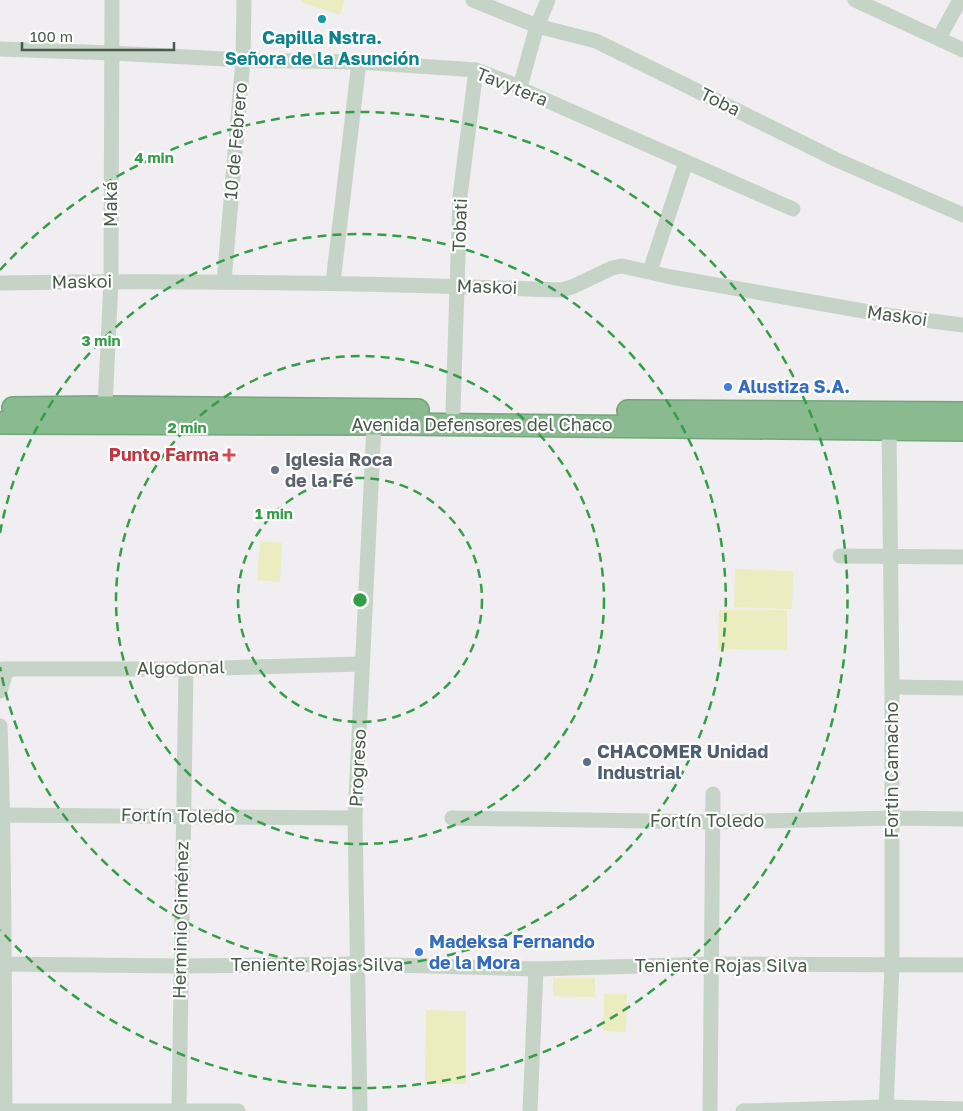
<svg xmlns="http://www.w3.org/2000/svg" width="963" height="1111" font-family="'Golos Text',sans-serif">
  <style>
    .green { fill: #ebecbf }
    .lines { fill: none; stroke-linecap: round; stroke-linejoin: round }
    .highway-casing { stroke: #74a67c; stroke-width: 24 }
    .minor { stroke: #c6d4c7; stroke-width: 15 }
    .highway { stroke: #89ba90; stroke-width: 21 }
    .ring { fill: none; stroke: #359d47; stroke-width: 2.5; stroke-dasharray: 9 6 }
    .culture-dot { fill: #0f9aa8; stroke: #fff; stroke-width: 2 }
    .shop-dot { fill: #3f7fe0; stroke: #fff; stroke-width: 2 }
    .health-dot { fill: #e0444e; stroke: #fff; stroke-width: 2 }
    .worship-dot { fill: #6b7280; stroke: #fff; stroke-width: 2 }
    .service-dot { fill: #5c6f8a; stroke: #fff; stroke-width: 2 }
    .labels { text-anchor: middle; stroke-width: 4.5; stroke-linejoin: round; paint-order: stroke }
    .culture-label { font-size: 18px; font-weight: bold; fill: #0d838f; stroke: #fff }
    .street-label { font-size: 18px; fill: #485a49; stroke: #fff }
    .shop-label { font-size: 18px; font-weight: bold; fill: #366cbe; stroke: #fff; text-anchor: start }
    .health-label { font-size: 18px; font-weight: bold; fill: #be3a42; stroke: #fff; text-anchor: end }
    .worship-label { font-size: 18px; font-weight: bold; fill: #5b616d; stroke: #fff; text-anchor: start }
    .service-label { font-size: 18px; font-weight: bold; fill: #4e5e75; stroke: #fff; text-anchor: start }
    .centre { fill: #359d47; stroke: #fff; stroke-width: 2.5 }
    .ring-label { font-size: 15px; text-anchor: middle; font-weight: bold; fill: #359d47; stroke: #fff; stroke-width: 4.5; stroke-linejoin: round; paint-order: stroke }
  </style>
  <rect width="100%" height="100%" fill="#f0eef1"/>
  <g class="green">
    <path d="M302 0H345L340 15 301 2Z"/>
    <path d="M260 541 282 543 280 582 257 580Z"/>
    <path d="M735 569 793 571 792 609 734 607Z"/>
    <path d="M719 610H787V650L718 649Z"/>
    <path d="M553 978H595V997L553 996Z"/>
    <path d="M604 994H627L626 1032 603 1031Z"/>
    <path d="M426 1010 466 1011V1084H425Z"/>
  </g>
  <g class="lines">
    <g class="highway-casing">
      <g id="highway">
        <path d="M13 408 105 407 418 410"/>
        <path d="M628 411 963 413"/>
        <path d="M0 423 399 424 963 430"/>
      </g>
    </g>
    <g class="minor">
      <path d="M473 0 537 26 596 41 837 160 963 215"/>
      <path d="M855 0 963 50"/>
      <path d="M939 38 960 0"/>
      <path d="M0 49 112 53 243 60 359 62 476 70 520 87 523 90 793 209"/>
      <path d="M520 87 537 26 548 0"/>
      <path d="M650 271 686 162"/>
      <path d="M224 282 243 60 244 0"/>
      <path d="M333 282 359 62"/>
      <path d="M0 283C187 280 374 283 561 290L572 287 612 268 622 266 671 277 892 316 963 325"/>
      <path d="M105 407 111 281 112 0"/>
      <path d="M453 410 460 196 476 70"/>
      <path d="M840 556 963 557"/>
      <path d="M0 669H186L362 664"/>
      <path d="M892 687 963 688"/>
      <path d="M0 691 7 669"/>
      <path d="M0 726C5 854 4 983 5 1111"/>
      <path d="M0 815 355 818"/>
      <path d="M452 818 714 822 892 818 963 819"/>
      <path d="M0 964 180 966 357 964 536 969 713 964 963 965"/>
      <path d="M0 1111H238"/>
      <path d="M179 1111 186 669"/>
      <path d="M360 1111 355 818 374 425"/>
      <path d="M530 1111 536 969"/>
      <path d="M710 1111 713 794"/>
      <path d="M743 1111 886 1107 963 1109"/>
      <path d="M886 1111 892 965V687L889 428"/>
    </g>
    <use href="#highway" class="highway"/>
  </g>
  <g class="ring">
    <circle cx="360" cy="600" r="122"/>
    <circle cx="360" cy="600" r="244"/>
    <path d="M0 533A366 366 0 1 1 0 667"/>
    <path d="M0 270A488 488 0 1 1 0 930"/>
  </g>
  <circle class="culture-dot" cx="322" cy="19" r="5"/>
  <g class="shop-dot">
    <circle cx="728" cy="387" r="5"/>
    <circle cx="419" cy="952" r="5"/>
  </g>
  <path class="health-dot" d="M226.5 447.5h5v5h5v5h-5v5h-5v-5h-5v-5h5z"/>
  <circle class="worship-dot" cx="275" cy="470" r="5"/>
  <circle class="service-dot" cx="587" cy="762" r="5"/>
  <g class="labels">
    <g class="culture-label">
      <text x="322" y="44">Capilla Nstra.<tspan x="322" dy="21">Señora de la Asunción</tspan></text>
    </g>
    <g class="street-label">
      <text transform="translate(512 87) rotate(22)" y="6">Tavytera</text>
      <text transform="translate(720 102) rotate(26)" y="6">Toba</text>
      <text transform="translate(236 141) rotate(-85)" y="6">10 de Febrero</text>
      <text transform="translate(111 204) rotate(-90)" y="6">Maká</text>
      <text transform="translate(460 225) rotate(-88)" y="6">Tobati</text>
      <text transform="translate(82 282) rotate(-1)" y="6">Maskoi</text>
      <text transform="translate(487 287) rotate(2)" y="6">Maskoi</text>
      <text transform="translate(897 316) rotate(8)" y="6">Maskoi</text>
      <text x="482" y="431">Avenida Defensores del Chaco</text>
      <text transform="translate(181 668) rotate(-1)" y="6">Algodonal</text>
      <text transform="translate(358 768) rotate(-87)" y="6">Progreso</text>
      <text transform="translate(892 770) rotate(-90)" y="6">Fortin Camacho</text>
      <text transform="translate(178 816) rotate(1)" y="6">Fortín Toledo</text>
      <text x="707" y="827">Fortín Toledo</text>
      <text transform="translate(181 920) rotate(-89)" y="6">Herminio Giménez</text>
      <text x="317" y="971">Teniente Rojas Silva</text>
      <text x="721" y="972">Teniente Rojas Silva</text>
    </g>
    <g class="shop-label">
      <text x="738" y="393">Alustiza S.A.</text>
      <text x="429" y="948">Madeksa Fernando<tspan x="429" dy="21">de la Mora</tspan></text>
    </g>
    <g class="health-label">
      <text x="219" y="461">Punto Farma</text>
    </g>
    <g class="worship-label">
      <text x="285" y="466">Iglesia Roca<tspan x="285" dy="21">de la Fé</tspan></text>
    </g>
    <g class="service-label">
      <text x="597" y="758">CHACOMER Unidad<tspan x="597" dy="21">Industrial</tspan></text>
    </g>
  </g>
  <circle cx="360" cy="600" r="8" class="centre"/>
  <g class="ring-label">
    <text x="154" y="163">4 min</text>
    <text x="101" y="346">3 min</text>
    <text x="187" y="433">2 min</text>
    <text x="274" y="519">1 min</text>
  </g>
  <path d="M22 42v8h152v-8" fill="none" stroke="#485a49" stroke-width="2.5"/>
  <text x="30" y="42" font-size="15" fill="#485a49" stroke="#ffffff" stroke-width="4" paint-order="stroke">100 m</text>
</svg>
